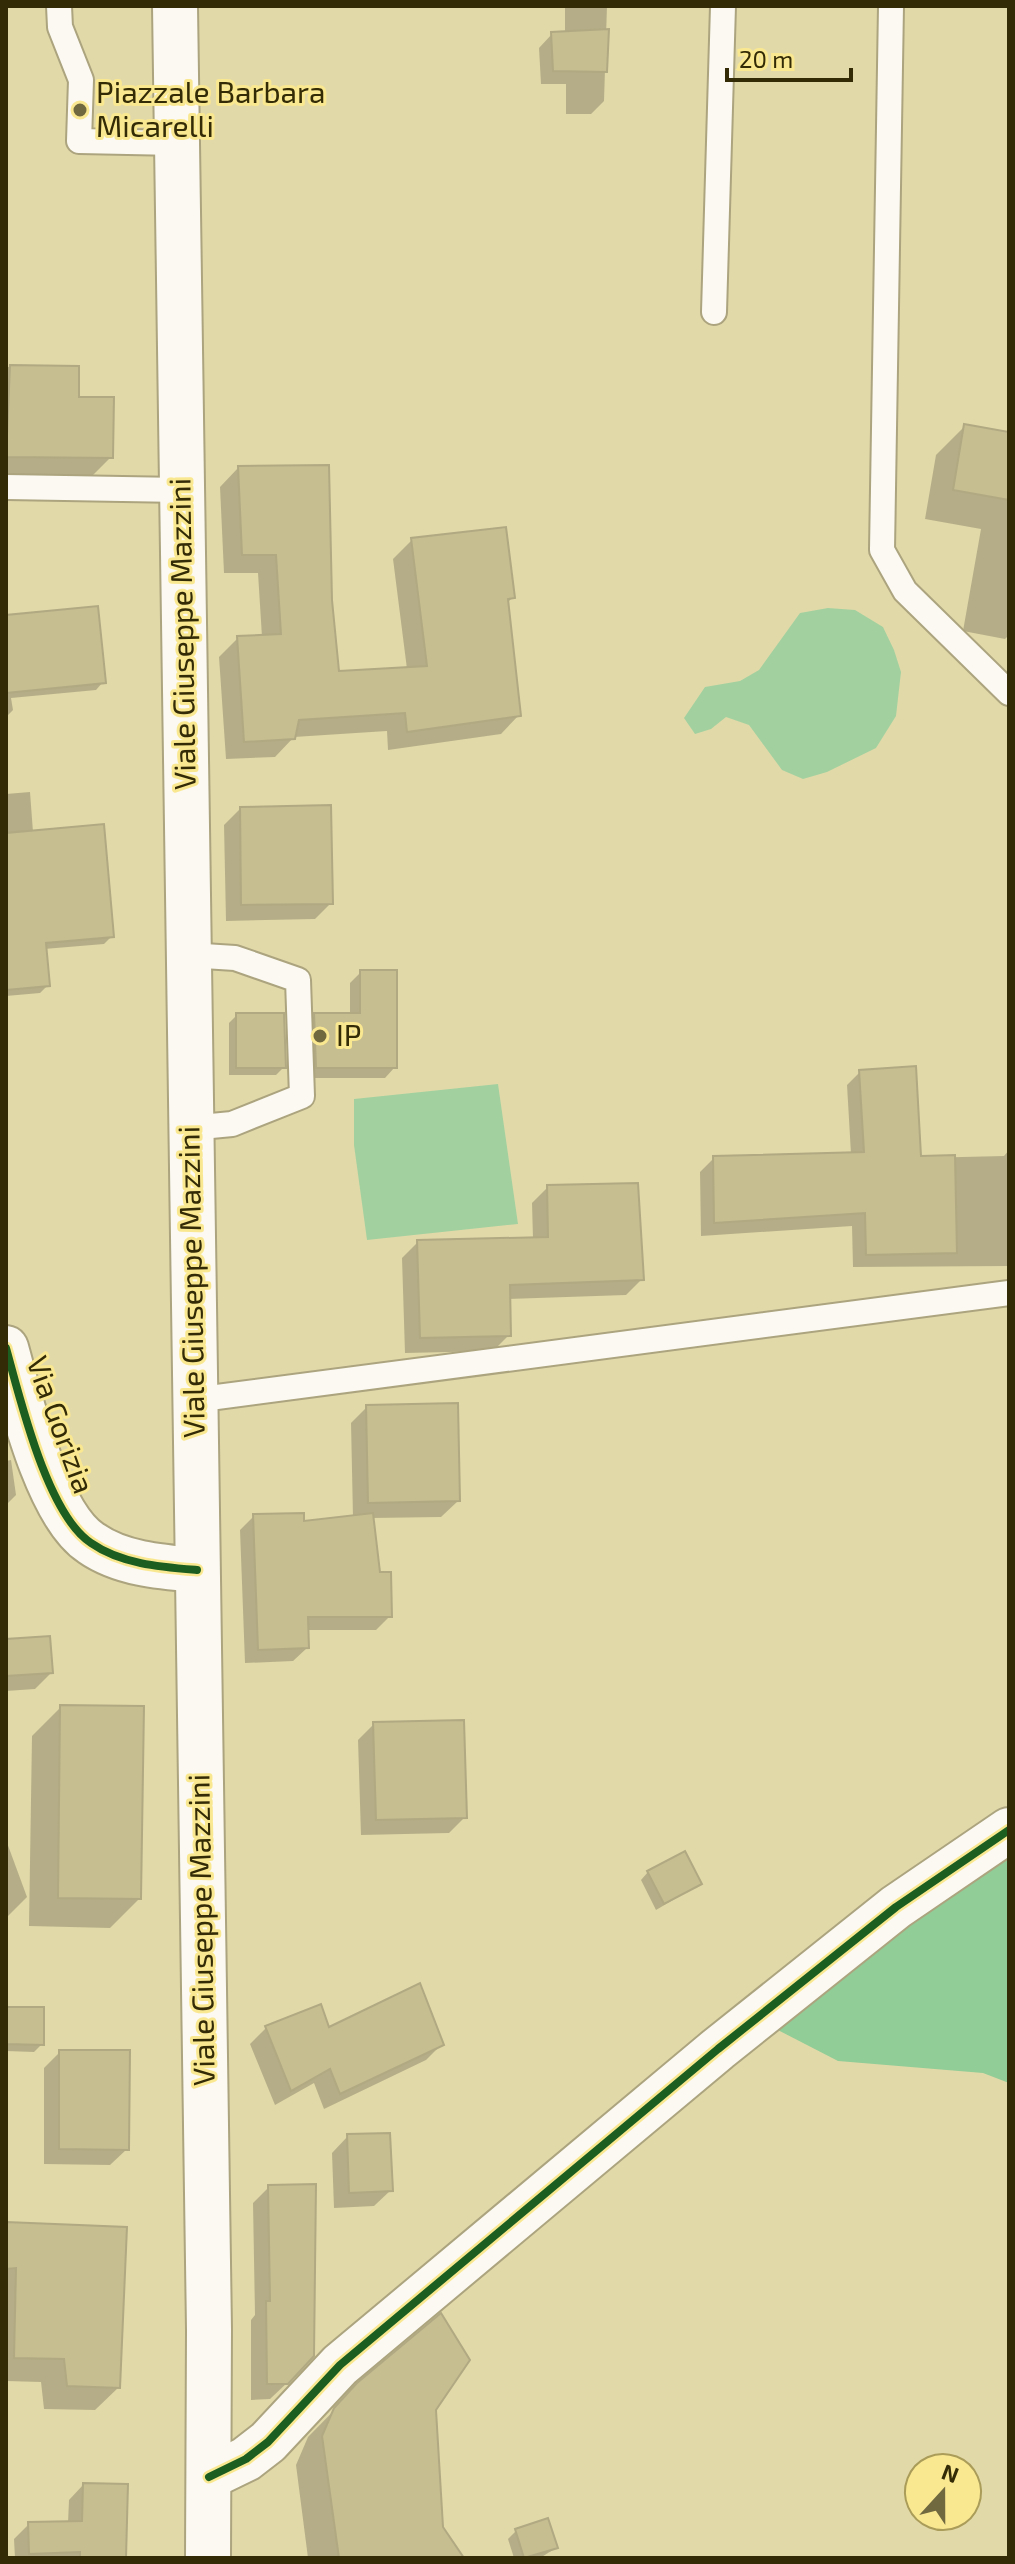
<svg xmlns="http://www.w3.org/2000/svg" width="1015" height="2564" font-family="'Exo 2',sans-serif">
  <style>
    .green { fill: #a2d19f }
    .forest { fill: #91cd97 }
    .shadow { fill: #0003 }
    .building { fill: #c6bd91; stroke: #b0a982; stroke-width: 2 }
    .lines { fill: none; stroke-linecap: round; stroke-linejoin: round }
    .lane-casing { stroke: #aca47e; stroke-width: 28 }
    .street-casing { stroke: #aca47e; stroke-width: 48 }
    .secondary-casing { stroke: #aca47e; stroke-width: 48 }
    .lane { stroke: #fbf9f2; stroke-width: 24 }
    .street { stroke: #fbf9f2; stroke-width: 44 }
    .secondary { stroke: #fbf9f2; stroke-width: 44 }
    .cycleway-casing { stroke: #fae891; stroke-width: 13 }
    .cycleway { stroke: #1b5e20; stroke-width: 8 }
    .poi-dot { fill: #70683f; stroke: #fae891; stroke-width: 3 }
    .labels { text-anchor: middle; stroke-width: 6; stroke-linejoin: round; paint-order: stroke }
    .poi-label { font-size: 30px; fill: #332b06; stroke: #fae891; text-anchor: start }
    .street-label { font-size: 30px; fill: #332b06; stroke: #fae891 }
  </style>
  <rect width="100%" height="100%" fill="#e2d9a9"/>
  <g class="green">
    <path d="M828 608 855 610 883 627 894 650 901 672 896 716 876 748 827 772 803 779 782 770 749 725 726 717 711 729 695 734 684 718 705 687 740 681 759 670 800 613Z"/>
    <path d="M498 1084 518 1224 367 1240 354 1145V1099Z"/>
  </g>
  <path class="forest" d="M1009 1846V2083L983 2073 838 2061 772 2027Z"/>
  <g class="shadow">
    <path d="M565 6H607L604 101 591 114H566V84H541L539 48 552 34H565Z"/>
    <path d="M6 367 77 368V399L111 457 88 480 6 485Z"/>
    <path d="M965 426 1009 434V635L1005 639 963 631 981 529 925 519 936 455Z"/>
    <path d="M238 468 330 601 337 673 407 669 393 559 412 540 513 597 506 604 519 715 501 734 388 750 387 731 294 737 275 757 226 759 219 657 238 638 262 637 258 573H224L220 487Z"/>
    <path d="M6 617 103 682 96 690 11 698 13 710 6 717Z"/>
    <path d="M30 792 33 832 112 936 104 944 44 949 47 986 40 993 6 996V794Z"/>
    <path d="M240 809 331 903 315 919 226 921 224 825Z"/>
    <path d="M361 972 395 1067 385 1078H306L304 1026 315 1015H350V983Z"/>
    <path d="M237 1015 284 1067 276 1075H229V1023Z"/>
    <path d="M860 1072 920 1158 1004 1156 1009 1150V1266L853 1267 852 1226 701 1236 700 1172 714 1158 851 1154 847 1085Z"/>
    <path d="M548 1187 642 1279 626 1295 508 1299 509 1335 493 1351 405 1353 402 1258 418 1242 533 1239 532 1203Z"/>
    <path d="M367 1407 458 1501 441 1517 372 1518 378 1574 390 1616 376 1630H306L307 1648 293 1661 245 1663 240 1530 254 1516 302 1524 353 1518 351 1423Z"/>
    <path d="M11 1460 16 1495 6 1505V1461Z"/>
    <path d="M6 1641 51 1673 35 1689 6 1691Z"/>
    <path d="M61 1707 139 1899 110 1928 29 1926 32 1736Z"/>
    <path d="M374 1724 465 1817 449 1833 361 1835 358 1740Z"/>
    <path d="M6 1840 27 1897 6 1918Z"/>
    <path d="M648 1872 700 1884 656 1910 641 1880Z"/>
    <path d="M6 2009 42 2044 34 2052 6 2051Z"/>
    <path d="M266 2028 328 2030 442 2044 426 2060 324 2109 314 2083 275 2105 250 2044Z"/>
    <path d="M60 2052 127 2149 110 2165 44 2164V2068Z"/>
    <path d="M348 2136 391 2190 374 2206 334 2208 332 2153Z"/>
    <path d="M269 2187 287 2383 270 2399 251 2400V2320L255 2315 253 2203Z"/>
    <path d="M6 2228 119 2387 95 2410 44 2409 41 2382 6 2381Z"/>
    <path d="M359 2385 434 2410 441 2528 462 2558H308L296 2465 308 2437Z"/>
    <path d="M83 2485 124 2558H15L14 2539 29 2524 68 2523 69 2500Z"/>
    <path d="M516 2531 556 2548 540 2558H514L508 2539Z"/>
  </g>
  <g class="building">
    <path d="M609 29 607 72 553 71 551 32Z"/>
    <path d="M10 365 79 366V397H114L113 458 6 457Z"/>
    <path d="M964 424 1009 432V500L953 490Z"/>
    <path d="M329 465 332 600 339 671 427 666 411 538 506 527 515 598 508 599 521 716 407 732 405 713 299 720 295 739 244 742 237 636 281 634 276 555H242L238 466Z"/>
    <path d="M98 606 106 683 6 693V615Z"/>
    <path d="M331 805 333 904 241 905 240 807Z"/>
    <path d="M104 824 114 937 46 943 50 986 6 990V833Z"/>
    <path d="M360 970H397V1068H316L314 1013H360Z"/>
    <path d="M236 1013H284L286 1068H236Z"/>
    <path d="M916 1066 921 1156 955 1155 957 1253 866 1255 865 1213 714 1223 713 1156 864 1152 859 1070Z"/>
    <path d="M638 1183 644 1280 510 1285 511 1336 420 1338 417 1240 548 1237 547 1185Z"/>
    <path d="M458 1403 460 1501 368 1503 366 1405Z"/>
    <path d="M304 1513V1521L373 1513 380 1572H391L392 1617H308L309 1648 258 1650 253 1514Z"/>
    <path d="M50 1636 53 1673 6 1676V1639Z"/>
    <path d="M60 1705 144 1706 141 1899 58 1898Z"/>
    <path d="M464 1720 467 1818 376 1820 373 1722Z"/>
    <path d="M685 1851 702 1884 664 1904 647 1871Z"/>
    <path d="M420 1983 444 2045 340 2094 330 2069 291 2091 265 2026 321 2004 329 2027Z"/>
    <path d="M6 2007H44V2045L6 2044Z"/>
    <path d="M59 2050H130L129 2150 59 2149Z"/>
    <path d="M390 2133 393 2191 349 2193 347 2134Z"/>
    <path d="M316 2184 314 2356 288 2384H267L266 2301H270L268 2185Z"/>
    <path d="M6 2222 127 2227 120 2388 67 2386 64 2359 14 2358 16 2268 6 2269Z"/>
    <path d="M441 2313 470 2360 436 2410 443 2527 464 2558H339L322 2436 334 2408 357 2383Z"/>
    <path d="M83 2483 128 2484 126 2558H80V2552L29 2554 28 2522 82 2521Z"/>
    <path d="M548 2518 558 2548 524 2558 515 2529Z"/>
  </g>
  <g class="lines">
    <g class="lane-casing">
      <g id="lane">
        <path d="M59 6 60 27 81 80 79 141 177 143"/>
        <path d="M891 6 882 550 905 591 1009 693"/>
        <path d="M714 312 723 6"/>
        <path d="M6 487 181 490"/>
        <path d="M188 955 235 958 298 980 302 1096 232 1124 190 1128"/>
        <path d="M194 1400 1009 1293"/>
      </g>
    </g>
    <g class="street-casing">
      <g id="street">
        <path d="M6 1348C20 1398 47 1514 91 1543 121 1564 161 1567 197 1570"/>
        <path d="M209 2477 246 2459 268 2442 340 2365 718 2049 896 1907 1009 1830"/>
      </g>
    </g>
    <g class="secondary-casing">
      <path id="secondary" d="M175 6 209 2330 208 2558"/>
    </g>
    <use href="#lane" class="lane"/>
    <use href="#street" class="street"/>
    <use href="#secondary" class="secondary"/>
    <g class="cycleway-casing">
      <g id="cycleway">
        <path d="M6 1348C20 1398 47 1514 91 1543 121 1564 161 1567 197 1570"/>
        <path d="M209 2477 246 2459 268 2442 340 2365 718 2049 896 1907 1009 1830"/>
      </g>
    </g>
    <use href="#cycleway" class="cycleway"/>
  </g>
  <g class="poi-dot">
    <circle cx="80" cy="110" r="8"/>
    <circle cx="320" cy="1036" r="8"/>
  </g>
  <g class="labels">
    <g class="poi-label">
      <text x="96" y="103">Piazzale Barbara<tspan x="96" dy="34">Micarelli</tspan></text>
      <text x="336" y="1046">IP</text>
    </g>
    <g class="street-label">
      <text transform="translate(183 634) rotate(-91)" y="10">Viale Giuseppe Mazzini</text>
      <text transform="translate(192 1282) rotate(-91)" y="10">Viale Giuseppe Mazzini</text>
      <text transform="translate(60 1425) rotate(70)" y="10">Via Gorizia</text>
      <text transform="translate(202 1930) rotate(-91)" y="10">Viale Giuseppe Mazzini</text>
    </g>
  </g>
  <rect width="1015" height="2564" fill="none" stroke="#332b06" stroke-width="16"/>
  <g transform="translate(943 2492) rotate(21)"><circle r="38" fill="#fae891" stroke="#aa9c59" stroke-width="2"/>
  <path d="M0-6L14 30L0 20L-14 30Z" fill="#70683f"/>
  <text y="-12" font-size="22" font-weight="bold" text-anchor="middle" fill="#332b06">N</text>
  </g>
  <path d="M727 68v12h124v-12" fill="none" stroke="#332b06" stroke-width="4"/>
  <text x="739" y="68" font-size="24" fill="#332b06" stroke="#fae891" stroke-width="6" paint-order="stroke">20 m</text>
</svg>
